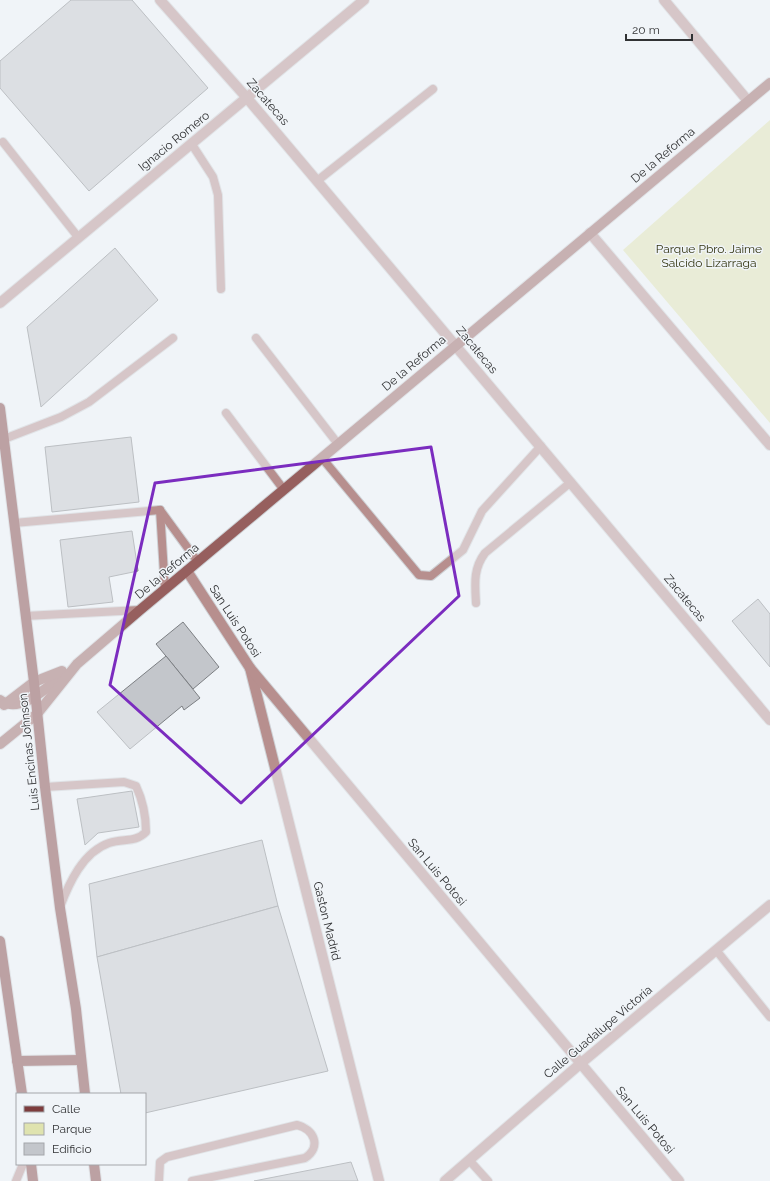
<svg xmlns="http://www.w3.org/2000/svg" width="770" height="1181" font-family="Raleway,sans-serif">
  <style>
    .green { fill: #dfe3af }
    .building { fill: #c3c6cb; stroke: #7c7f83 }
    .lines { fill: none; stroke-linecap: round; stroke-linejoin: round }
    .service-casing { stroke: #ced1d5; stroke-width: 10 }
    .minor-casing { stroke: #ced1d5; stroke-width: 12 }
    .tertiary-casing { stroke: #ced1d5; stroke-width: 12 }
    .secondary-casing { stroke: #ced1d5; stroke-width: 12 }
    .primary-casing { stroke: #ced1d5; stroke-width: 12 }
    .service { stroke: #b78f8e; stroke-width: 8 }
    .minor { stroke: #b78f8e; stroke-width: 10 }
    .tertiary { stroke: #b78f8e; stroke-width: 10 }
    .secondary { stroke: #965f5e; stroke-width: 10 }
    .primary { stroke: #7d3c3d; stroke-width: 10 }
    .marked { fill: none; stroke: #7b2cbf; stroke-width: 3; stroke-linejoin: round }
    .labels { text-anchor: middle; stroke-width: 3; stroke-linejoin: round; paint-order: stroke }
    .street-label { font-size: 12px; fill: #313234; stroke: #f0f4f8 }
    .park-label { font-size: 12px; fill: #32340f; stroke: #f0f4f8 }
  </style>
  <rect width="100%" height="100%" fill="#f0f4f8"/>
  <path class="green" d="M770 120V423L623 250Z"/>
  <g class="building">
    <path d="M71 0H132L208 88 89 191 0 88V61Z"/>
    <path d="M115 248 158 300 41 407 27 327Z"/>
    <path d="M131 437 139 502 52 512 45 447Z"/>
    <path d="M132 531 138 571 109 577 113 602 68 607 60 540Z"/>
    <path d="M758 599 770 614V667L732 621Z"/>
    <path d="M183 622 219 667 193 689 156 644Z"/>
    <path d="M166 656 200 698 184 710 182 706 130 749 97 712Z"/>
    <path d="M132 791 139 827 98 833 85 845 77 799Z"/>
    <path d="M262 840 278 906 97 957 89 884Z"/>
    <path d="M278 906 328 1071 145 1113V1094H121L97 957Z"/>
    <path d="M351 1162 358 1181H254Z"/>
  </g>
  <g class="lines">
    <g class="service-casing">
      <g id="service">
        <path d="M3 142 78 237"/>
        <path d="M191 143 213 177 218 195 221 289"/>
        <path d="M317 181 433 89"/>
        <path d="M256 338 338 444"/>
        <path d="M226 413 284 490"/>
        <path d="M4 439 61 417 89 402 173 338"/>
        <path d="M322 458 419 575 431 576 463 550 482 511 541 446"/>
        <path d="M160 510 165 589"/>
        <path d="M160 510 198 562"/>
        <path d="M14 523 160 510"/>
        <path d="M476 603C475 584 473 569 485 553L571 482"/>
        <path d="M25 616 140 610"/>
        <path d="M45 787 124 782 136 786C143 801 146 816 146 832 135 843 124 838 109 843 83 852 69 883 60 907"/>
        <path d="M716 950 770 1017"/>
        <path d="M469 1160 488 1181"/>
        <path d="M16 1181 23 1164"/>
        <path d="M159 1181 160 1162 167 1157 297 1125C314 1129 322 1147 305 1158L192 1181"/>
      </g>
    </g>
    <g class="minor-casing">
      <g id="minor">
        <path d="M160 0 247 98 317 181 770 720"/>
        <path d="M664 0 748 101"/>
        <path d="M590 233 770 445"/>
        <path d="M0 303 364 0"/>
        <path d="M250 668 379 1181"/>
        <path d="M445 1181 580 1064 770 905"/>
      </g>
    </g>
    <g class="tertiary-casing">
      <path id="tertiary" d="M187 571 250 668 679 1181"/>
    </g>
    <g class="secondary-casing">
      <g id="secondary">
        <path d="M0 700C21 715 48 686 64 674"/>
        <path d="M4 705 34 682 62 671"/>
        <path d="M0 744 37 714 77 664 140 610 770 83"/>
      </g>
    </g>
    <g class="primary-casing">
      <g id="primary">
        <path d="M0 408 34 682 45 787 60 908 76 1009 85 1094"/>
        <path d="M0 941 22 1094"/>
        <path d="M17 1061 81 1060"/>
        <path d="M31 1164 33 1181"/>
        <path d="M94 1164 96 1181"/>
      </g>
    </g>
    <use href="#service" class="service"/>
    <use href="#minor" class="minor"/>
    <use href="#tertiary" class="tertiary"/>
    <use href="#secondary" class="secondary"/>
    <use href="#primary" class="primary"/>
  </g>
  <path d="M0 0H770V1181H0ZM431 447 459 596 241 803 110 685 155 483Z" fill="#f0f4f8" fill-opacity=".55" fill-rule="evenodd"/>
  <path class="marked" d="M431 447 459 596 241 803 110 685 155 483Z"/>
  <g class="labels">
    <g class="street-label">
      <text transform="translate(268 102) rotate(49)" y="4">Zacatecas</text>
      <text transform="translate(174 141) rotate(-39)" y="4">Ignacio Romero</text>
      <text transform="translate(663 155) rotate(-40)" y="4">De la Reforma</text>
      <text transform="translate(477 350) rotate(50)" y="4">Zacatecas</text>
      <text transform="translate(414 363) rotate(-40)" y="4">De la Reforma</text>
      <text transform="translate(167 571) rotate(-40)" y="4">De la Reforma</text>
      <text transform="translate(685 598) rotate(50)" y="4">Zacatecas</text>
      <text transform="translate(235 621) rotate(57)" y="4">San Luis Potosi</text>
      <text transform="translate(29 752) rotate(-96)" y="4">Luis Encinas Johnson</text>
      <text transform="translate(437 872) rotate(50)" y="4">San Luis Potosi</text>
      <text transform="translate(327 921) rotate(76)" y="4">Gaston Madrid</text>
      <text transform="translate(598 1032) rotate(-40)" y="4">Calle Guadalupe Victoria</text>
      <text transform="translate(645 1120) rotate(50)" y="4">San Luis Potosi</text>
    </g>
    <g class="park-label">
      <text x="709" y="253">Parque Pbro. Jaime<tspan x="709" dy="14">Salcido Lizarraga</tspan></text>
    </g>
  </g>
  <rect x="16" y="1093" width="130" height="72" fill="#f0f4f8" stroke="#a4a6aa"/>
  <rect x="24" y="1106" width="20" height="6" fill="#7d3c3d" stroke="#a4a6aa"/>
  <text x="52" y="1113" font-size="12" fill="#313234">Calle</text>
  <rect x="24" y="1123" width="20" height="12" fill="#dfe3af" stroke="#a4a6aa"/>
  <text x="52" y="1133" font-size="12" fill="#313234">Parque</text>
  <rect x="24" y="1143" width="20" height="12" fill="#c3c6cb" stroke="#a4a6aa"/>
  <text x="52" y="1153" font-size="12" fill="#313234">Edificio</text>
  <path d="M626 34v6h66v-6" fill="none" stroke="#313234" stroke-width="2"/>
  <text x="632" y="34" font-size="12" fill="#313234" stroke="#f0f4f8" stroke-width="3" paint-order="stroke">20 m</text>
</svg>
